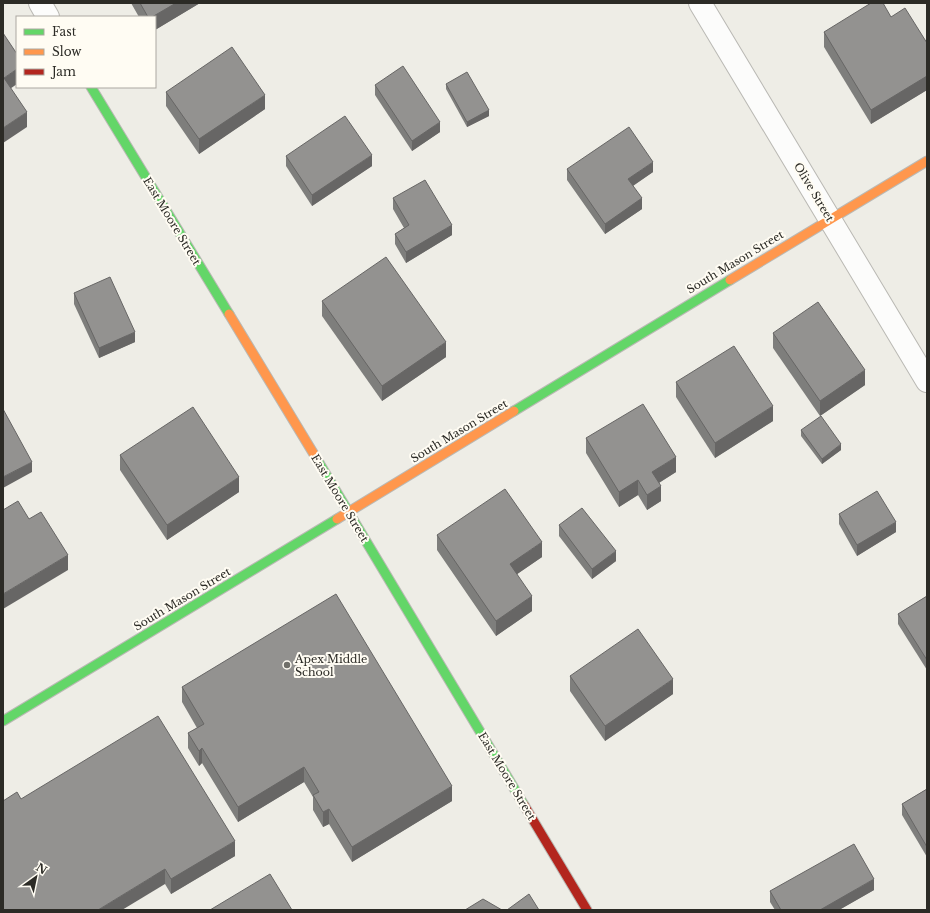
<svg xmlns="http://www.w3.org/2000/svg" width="930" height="913" font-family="'Libre Baskerville',serif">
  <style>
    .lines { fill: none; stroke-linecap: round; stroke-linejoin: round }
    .street-casing { stroke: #bab9b4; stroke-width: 24 }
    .fast-casing { stroke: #bab9b4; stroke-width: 11 }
    .slow-casing { stroke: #bab9b4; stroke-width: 11 }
    .jam-casing { stroke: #bab9b4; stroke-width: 11 }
    .street { stroke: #fcfcfb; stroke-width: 22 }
    .fast { stroke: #63d668; stroke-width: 9 }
    .slow { stroke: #ff974d; stroke-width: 9 }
    .jam { stroke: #b3261e; stroke-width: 9 }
    .wall { fill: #7e7e7c }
    .shaded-wall { fill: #676665 }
    .building { fill: #939290; stroke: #676665 }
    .poi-dot { fill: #706f69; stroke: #fffcf3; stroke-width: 1.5 }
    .labels { text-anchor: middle; stroke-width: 4; stroke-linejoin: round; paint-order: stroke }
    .street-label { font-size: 11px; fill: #2c2b26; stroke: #fffcf3 }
    .poi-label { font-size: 11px; fill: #2c2b26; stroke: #fffcf3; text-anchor: start }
  </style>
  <rect width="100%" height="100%" fill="#eeede6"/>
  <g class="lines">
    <g class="street-casing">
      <g id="street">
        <path d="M40 3 48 17"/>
        <path d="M700 3 927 381"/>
      </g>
    </g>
    <g class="fast-casing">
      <g id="fast">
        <path d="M91 87 229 314"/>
        <path d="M514 411 730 280"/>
        <path d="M315 456 524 805"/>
        <path d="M3 721 337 519"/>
      </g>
    </g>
    <g class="slow-casing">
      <g id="slow">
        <path d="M730 280 927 161"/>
        <path d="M229 314 315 456"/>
        <path d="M337 519 514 411"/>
      </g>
    </g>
    <g class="jam-casing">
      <path id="jam" d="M524 805 587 910"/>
    </g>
    <use href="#street" class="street"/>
    <use href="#fast" class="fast"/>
    <use href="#slow" class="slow"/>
    <use href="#jam" class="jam"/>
  </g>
  <g class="wall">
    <path d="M131 3H200L155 30V17H139Z"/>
    <path d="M891 17 927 43V90L871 124 824 47V32Z"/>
    <path d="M446 84 489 116 467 127 446 89Z"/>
    <path d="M375 85 440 132 412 151 375 95Z"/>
    <path d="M166 92 265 109 199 154 166 106Z"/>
    <path d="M286 156 372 166 312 206 286 166Z"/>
    <path d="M567 169 653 172 633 186 642 209 605 234 567 180Z"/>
    <path d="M393 198 452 235 406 263 395 244V234L404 228 393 209Z"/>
    <path d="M74 293 135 342 99 358 74 304Z"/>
    <path d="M322 301 446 357 382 401 322 316Z"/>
    <path d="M773 333 865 385 820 416 773 348Z"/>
    <path d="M676 382 773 421 715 458 676 397Z"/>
    <path d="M801 430 841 450 822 464 801 436Z"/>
    <path d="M586 438 676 472 659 483 661 501 647 510 638 495 619 507 586 453Z"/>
    <path d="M120 455 239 492 167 540 120 470Z"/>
    <path d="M839 514 896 532 857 556 839 524Z"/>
    <path d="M559 525 616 561 592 579 559 536Z"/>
    <path d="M437 535 542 557 517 574 532 611 496 636 437 550Z"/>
    <path d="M927 596V670L898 624V614Z"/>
    <path d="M570 676 673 694 605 741 570 691Z"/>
    <path d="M182 687 452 801 352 862 329 824 323 827 313 810V797L304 782 238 822 202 763 199 766 188 748V733L197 728 182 702Z"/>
    <path d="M927 789V857L902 815V804Z"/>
    <path d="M21 799 235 856 171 894 165 884Z"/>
    <path d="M874 890 839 910H775L770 902V891Z"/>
  </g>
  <g class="shaded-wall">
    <path d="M176 3H200L155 30V17H152Z"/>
    <path d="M17 69V84L4 93V78Z"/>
    <path d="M927 76V90L871 124V110Z"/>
    <path d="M265 95V109L199 154V139Z"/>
    <path d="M489 110V116L467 127V122Z"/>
    <path d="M27 112V127L3 143V128Z"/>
    <path d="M440 122V132L412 151V141Z"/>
    <path d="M372 155V166L312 206V195Z"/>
    <path d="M653 162V172L628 189V179Z"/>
    <path d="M642 198V209L605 234V224Z"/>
    <path d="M452 225V235L406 263V252Z"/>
    <path d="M135 332V342L99 358V348Z"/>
    <path d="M446 342V357L382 401V386Z"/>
    <path d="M865 370V385L820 416V401Z"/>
    <path d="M773 406V421L715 458V443Z"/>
    <path d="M841 444V450L822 464V459Z"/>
    <path d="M676 457V472L652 487V472Z"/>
    <path d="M32 462V472L3 488V477Z"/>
    <path d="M239 477V492L167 540V525Z"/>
    <path d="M638 480V495L619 507V492Z"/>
    <path d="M661 486V501L647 510V495Z"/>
    <path d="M896 522V532L857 556V545Z"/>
    <path d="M542 542V557L510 579V564Z"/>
    <path d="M616 551V561L592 579V569Z"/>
    <path d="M68 555V570L3 609V594Z"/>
    <path d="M532 596V611L496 636V621Z"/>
    <path d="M673 679V694L605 741V726Z"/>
    <path d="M202 748V763L199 766V751Z"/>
    <path d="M304 767V782L238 822V807Z"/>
    <path d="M452 786V801L352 862V847Z"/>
    <path d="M329 809V824L323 827V812Z"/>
    <path d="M235 841V856L171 894V879Z"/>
    <path d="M165 869V884L122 910H98Z"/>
    <path d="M874 879V890L839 910H820Z"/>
  </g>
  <g class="building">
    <path d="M140 3H176L152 17H148Z"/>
    <path d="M871 3H883L891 17 905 8 927 43V76L871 110 824 32Z"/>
    <path d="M3 33 17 54V69L4 78 27 112 3 128Z"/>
    <path d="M232 47 265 95 199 139 166 92Z"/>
    <path d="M403 66 440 122 412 141 375 85Z"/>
    <path d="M467 72 489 110 467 122 446 84Z"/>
    <path d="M345 116 372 155 312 195 286 156Z"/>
    <path d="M629 127 653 162 628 179 642 198 605 224 567 169Z"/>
    <path d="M425 180 452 225 406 252 395 234 409 225 393 198Z"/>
    <path d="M386 257 446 342 382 386 322 301Z"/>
    <path d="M110 277 135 332 99 348 74 293Z"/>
    <path d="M818 302 865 370 820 401 773 333Z"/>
    <path d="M734 346 773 406 715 443 676 382Z"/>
    <path d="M643 404 676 457 652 472 661 486 647 495 638 480 619 492 586 438Z"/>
    <path d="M193 407 239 477 167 525 120 455Z"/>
    <path d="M3 409 32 462 3 477Z"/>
    <path d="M821 416 841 444 822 459 801 430Z"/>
    <path d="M505 489 542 542 510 564 532 596 496 621 437 535Z"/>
    <path d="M877 491 896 522 857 545 839 514Z"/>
    <path d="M18 501 29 519 41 512 68 555 3 594V510Z"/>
    <path d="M582 508 616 551 592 569 559 525Z"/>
    <path d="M336 594 452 786 352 847 329 809 323 812 313 795 319 792 304 767 238 807 202 748 199 751 188 733 204 724 182 687Z"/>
    <path d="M927 596V660L898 614Z"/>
    <path d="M638 629 673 679 605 726 570 676Z"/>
    <path d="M158 716 235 841 171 879 165 869 98 910H3V801L17 792 21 799Z"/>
    <path d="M927 789V847L902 804Z"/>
    <path d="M854 844 874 879 820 910H781L770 891Z"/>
    <path d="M270 874 292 910H210Z"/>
    <path d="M529 894 539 910H507Z"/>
    <path d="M483 899 502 910H465Z"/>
  </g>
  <circle class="poi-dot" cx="287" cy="665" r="4"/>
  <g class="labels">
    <g class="street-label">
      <text transform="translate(814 192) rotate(59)" y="4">Olive Street</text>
      <text transform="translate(172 221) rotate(59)" y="4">East Moore Street</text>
      <text transform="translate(735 262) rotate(-31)" y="4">South Mason Street</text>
      <text transform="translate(459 431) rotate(-31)" y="4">South Mason Street</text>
      <text transform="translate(340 498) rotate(59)" y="4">East Moore Street</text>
      <text transform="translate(182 599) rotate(-31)" y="4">South Mason Street</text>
      <text transform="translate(507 776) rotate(59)" y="4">East Moore Street</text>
    </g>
    <g class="poi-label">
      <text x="295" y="663">Apex Middle<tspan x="295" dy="13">School</tspan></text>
    </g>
  </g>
  <rect width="930" height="913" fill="none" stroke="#2c2b26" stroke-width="8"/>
  <rect x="16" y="16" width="140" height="72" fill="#fffcf3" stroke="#aba8a1"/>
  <rect x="24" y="29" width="20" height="6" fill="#63d668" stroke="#aba8a1"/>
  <text x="52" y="36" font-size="12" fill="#2c2b26">Fast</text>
  <rect x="24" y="49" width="20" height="6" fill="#ff974d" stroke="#aba8a1"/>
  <text x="52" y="56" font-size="12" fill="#2c2b26">Slow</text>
  <rect x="24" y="69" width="20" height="6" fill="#b3261e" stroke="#aba8a1"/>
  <text x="52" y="76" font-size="12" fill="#2c2b26">Jam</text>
  <g transform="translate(36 877) rotate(33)" stroke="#fffcf3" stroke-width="3" paint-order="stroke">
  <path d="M0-3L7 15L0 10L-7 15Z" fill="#2c2b26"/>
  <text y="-6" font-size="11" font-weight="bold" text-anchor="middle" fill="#2c2b26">N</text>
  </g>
</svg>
